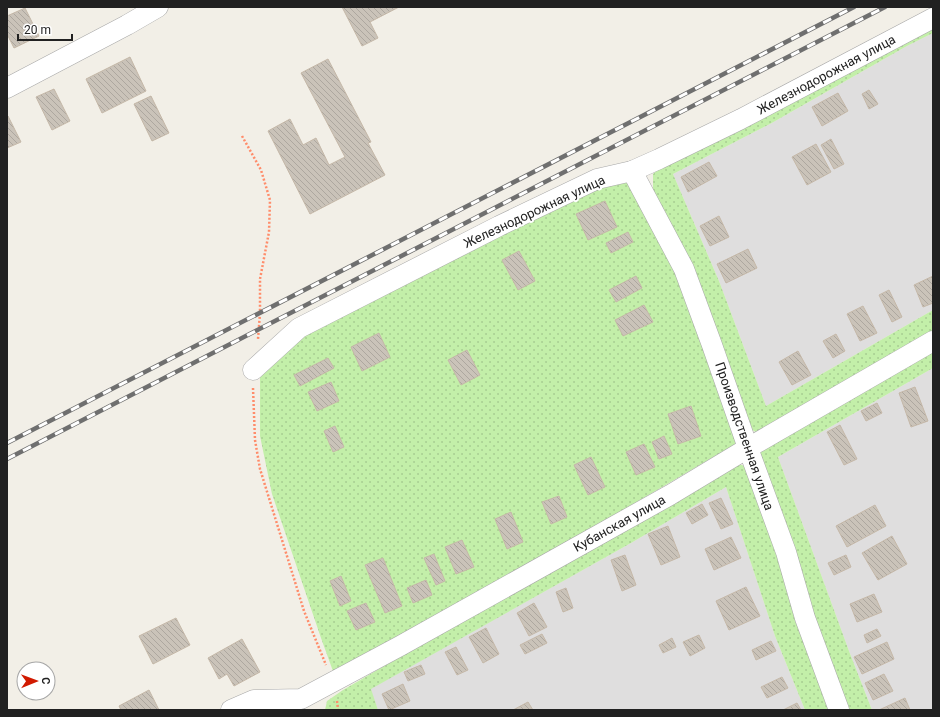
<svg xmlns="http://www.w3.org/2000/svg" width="940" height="717" font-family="Roboto,sans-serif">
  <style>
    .residential { fill: #dfdede }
    .grass { fill: url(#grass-dots) }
    .building { fill: url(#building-back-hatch); stroke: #c5b8a8 }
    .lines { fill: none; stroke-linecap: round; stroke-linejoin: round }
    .minor-casing { stroke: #a8a8a8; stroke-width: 21 }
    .path { stroke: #ff8c6a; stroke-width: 2.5; stroke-dasharray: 2 2; stroke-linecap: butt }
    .minor { stroke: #fff; stroke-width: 20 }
    .rail-casing { stroke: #6f6f6f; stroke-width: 4.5 }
    .rail { stroke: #fff; stroke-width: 3; stroke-dasharray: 9; stroke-linecap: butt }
    .labels { text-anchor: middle; stroke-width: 4; stroke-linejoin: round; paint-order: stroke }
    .street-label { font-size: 13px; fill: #212121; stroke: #fff }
  </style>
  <defs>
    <pattern id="grass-dots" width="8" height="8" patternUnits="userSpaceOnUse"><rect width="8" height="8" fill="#c3efa9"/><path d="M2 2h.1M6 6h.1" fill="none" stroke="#a7cd91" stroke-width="1.8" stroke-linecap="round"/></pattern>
    <pattern id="building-back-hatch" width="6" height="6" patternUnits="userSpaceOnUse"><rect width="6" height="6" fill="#cac3b9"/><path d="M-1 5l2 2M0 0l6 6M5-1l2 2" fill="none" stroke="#ada79f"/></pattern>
  </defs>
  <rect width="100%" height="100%" fill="#f2efe7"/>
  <g class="residential">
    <path d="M933 33V310L766 406 719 281 673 174 770 124 907 46Z"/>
    <path d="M933 368V710H872L849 651 778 457Z"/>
    <path d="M726 487 775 636 805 710H378L370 689 631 543Z"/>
  </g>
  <g class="grass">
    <path d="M933 24V33L907 46 770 124 673 174 719 281 766 406 933 310V331L757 433 748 427 653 196V174L665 162Z"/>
    <path d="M625 179 677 271 742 442 715 456 548 554 334 674 321 638 272 494 260 436V375L294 340 598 183Z"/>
    <path d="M933 348V368L778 457 849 651 872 710H847L759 455 764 447Z"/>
    <path d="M734 463 749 467 829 710H805L775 636 726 487 631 543 371 689 378 710H325L327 701 343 690 638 518Z"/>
  </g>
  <g class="building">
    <path d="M342 7H399L370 22 378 38 362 46Z"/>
    <path d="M25 8 39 36 14 48 7 34V16Z"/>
    <path d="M130 57 146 91 102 113 86 79Z"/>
    <path d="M328 59 371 142 368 143 385 175 310 214 268 131 290 119 303 145 316 138 329 165 345 157 301 73Z"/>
    <path d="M54 89 70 121 52 130 36 97Z"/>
    <path d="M869 90 878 104 869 109 862 94Z"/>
    <path d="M838 93 848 111 822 126 812 107Z"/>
    <path d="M151 96 169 133 152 141 134 104Z"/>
    <path d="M7 116H8L21 142 7 148Z"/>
    <path d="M831 139 844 164 834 169 821 145Z"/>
    <path d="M816 144 831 172 807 185 792 157Z"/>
    <path d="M709 162 717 176 688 192 681 177Z"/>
    <path d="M605 201 617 227 588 240 576 214Z"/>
    <path d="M719 216 729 237 710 246 700 226Z"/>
    <path d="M628 232 633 242 611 253 606 243Z"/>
    <path d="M748 249 757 268 726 283 717 264Z"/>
    <path d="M519 251 535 281 518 290 502 260Z"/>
    <path d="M636 276 642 288 616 302 609 290Z"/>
    <path d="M933 276V303L923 307 914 285Z"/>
    <path d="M889 290 902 317 892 322 879 295Z"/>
    <path d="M644 305 653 322 623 336 615 320Z"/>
    <path d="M863 306 877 333 860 341 847 314Z"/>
    <path d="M379 333 390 357 362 371 351 347Z"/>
    <path d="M836 334 845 351 833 358 823 341Z"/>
    <path d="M467 350 480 375 461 385 448 360Z"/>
    <path d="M798 351 811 375 792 385 779 362Z"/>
    <path d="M328 358 334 368 300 386 294 375Z"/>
    <path d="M331 382 339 401 317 411 308 392Z"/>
    <path d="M915 387 928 421 911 427 899 393Z"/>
    <path d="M877 403 882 413 866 421 861 411Z"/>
    <path d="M691 406 701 436 678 444 668 414Z"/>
    <path d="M840 425 857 459 844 465 827 432Z"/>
    <path d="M335 426 344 447 333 452 324 431Z"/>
    <path d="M664 436 672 454 659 459 652 442Z"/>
    <path d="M644 444 655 467 636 475 626 452Z"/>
    <path d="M591 457 605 487 588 495 574 465Z"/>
    <path d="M559 496 567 517 551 524 542 502Z"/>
    <path d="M721 498 733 524 721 529 709 503Z"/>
    <path d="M702 504 708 515 692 524 686 513Z"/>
    <path d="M875 505 886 526 847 547 836 526Z"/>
    <path d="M511 512 523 542 507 549 495 519Z"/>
    <path d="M668 526 680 557 661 565 648 534Z"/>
    <path d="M892 536 907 564 878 580 862 553Z"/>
    <path d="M731 537 741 558 714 570 705 549Z"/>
    <path d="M462 540 474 567 456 574 445 547Z"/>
    <path d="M434 554 445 581 436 585 424 558Z"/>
    <path d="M625 555 636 585 622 591 611 560Z"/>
    <path d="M846 555 851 567 834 575 828 563Z"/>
    <path d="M383 558 402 606 385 613 365 565Z"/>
    <path d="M341 576 351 601 340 606 330 581Z"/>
    <path d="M426 580 432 595 413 603 407 588Z"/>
    <path d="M746 587 760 616 729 630 716 601Z"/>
    <path d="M566 588 573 608 563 612 556 592Z"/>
    <path d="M874 594 882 612 857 622 850 604Z"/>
    <path d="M366 603 375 622 356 630 347 611Z"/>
    <path d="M534 603 547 627 529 636 517 613Z"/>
    <path d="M176 618 190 645 153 664 139 636Z"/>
    <path d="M486 628 499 654 483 663 469 637Z"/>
    <path d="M877 629 881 636 867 643 864 635Z"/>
    <path d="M542 634 547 643 525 654 520 645Z"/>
    <path d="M699 635 705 648 690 656 683 642Z"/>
    <path d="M672 638 676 647 663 653 659 645Z"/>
    <path d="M242 639 260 672 234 686 227 674 219 679 208 658Z"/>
    <path d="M771 641 776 651 756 660 752 650Z"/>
    <path d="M887 642 894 659 862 674 854 657Z"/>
    <path d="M456 647 468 670 457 675 445 652Z"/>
    <path d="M421 665 425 674 408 681 404 672Z"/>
    <path d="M884 674 893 691 873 700 865 683Z"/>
    <path d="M782 677 788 688 767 698 761 687Z"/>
    <path d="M403 684 410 701 389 710 382 694Z"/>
    <path d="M149 690 159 710H121L119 706Z"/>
    <path d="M905 698 910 710H879Z"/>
    <path d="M528 702 533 710H513Z"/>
    <path d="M797 703 801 710H783Z"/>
  </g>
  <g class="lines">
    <g class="minor-casing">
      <g id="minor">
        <path d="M7 88 127 25 158 7"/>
        <path d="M632 171 684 269 712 345 748 448 786 552 805 618 839 710"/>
        <path d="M253 370 299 328 499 226 597 179 632 171 659 159 741 119 933 18"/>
        <path d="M231 710 254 700 301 699 400 646 670 495 748 448 933 341"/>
      </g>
    </g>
    <g class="path">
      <path d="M242 136 261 170 270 200 269 232 260 279V313L258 339"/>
      <path d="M253 388 255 440 260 469 304 611 326 665"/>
      <path d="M337 701 338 710"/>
    </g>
    <use href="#minor" class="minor"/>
    <g class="rail-casing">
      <g id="rail">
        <path d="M7 443 854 7"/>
        <path d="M7 459 885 7"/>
      </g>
    </g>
    <use href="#rail" class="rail"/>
  </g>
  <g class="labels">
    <g class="street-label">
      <text transform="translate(826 74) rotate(-28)" y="5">Железнодорожная улица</text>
      <text transform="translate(534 211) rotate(-25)" y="5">Железнодорожная улица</text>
      <text transform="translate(745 436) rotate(71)" y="5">Производственная улица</text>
      <text transform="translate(619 523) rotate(-29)" y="5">Кубанская улица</text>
    </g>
  </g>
  <rect width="940" height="717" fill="none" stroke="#212121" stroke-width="16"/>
  <g transform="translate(36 681) rotate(89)"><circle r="19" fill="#ffffff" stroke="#a6a6a6"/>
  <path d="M0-3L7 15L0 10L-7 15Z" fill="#d11a00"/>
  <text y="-6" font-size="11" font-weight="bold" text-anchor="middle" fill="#212121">С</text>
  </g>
  <path d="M18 34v6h54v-6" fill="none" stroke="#212121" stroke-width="2"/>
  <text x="24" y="34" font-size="12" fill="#212121" stroke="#ffffff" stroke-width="3" paint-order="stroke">20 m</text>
</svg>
